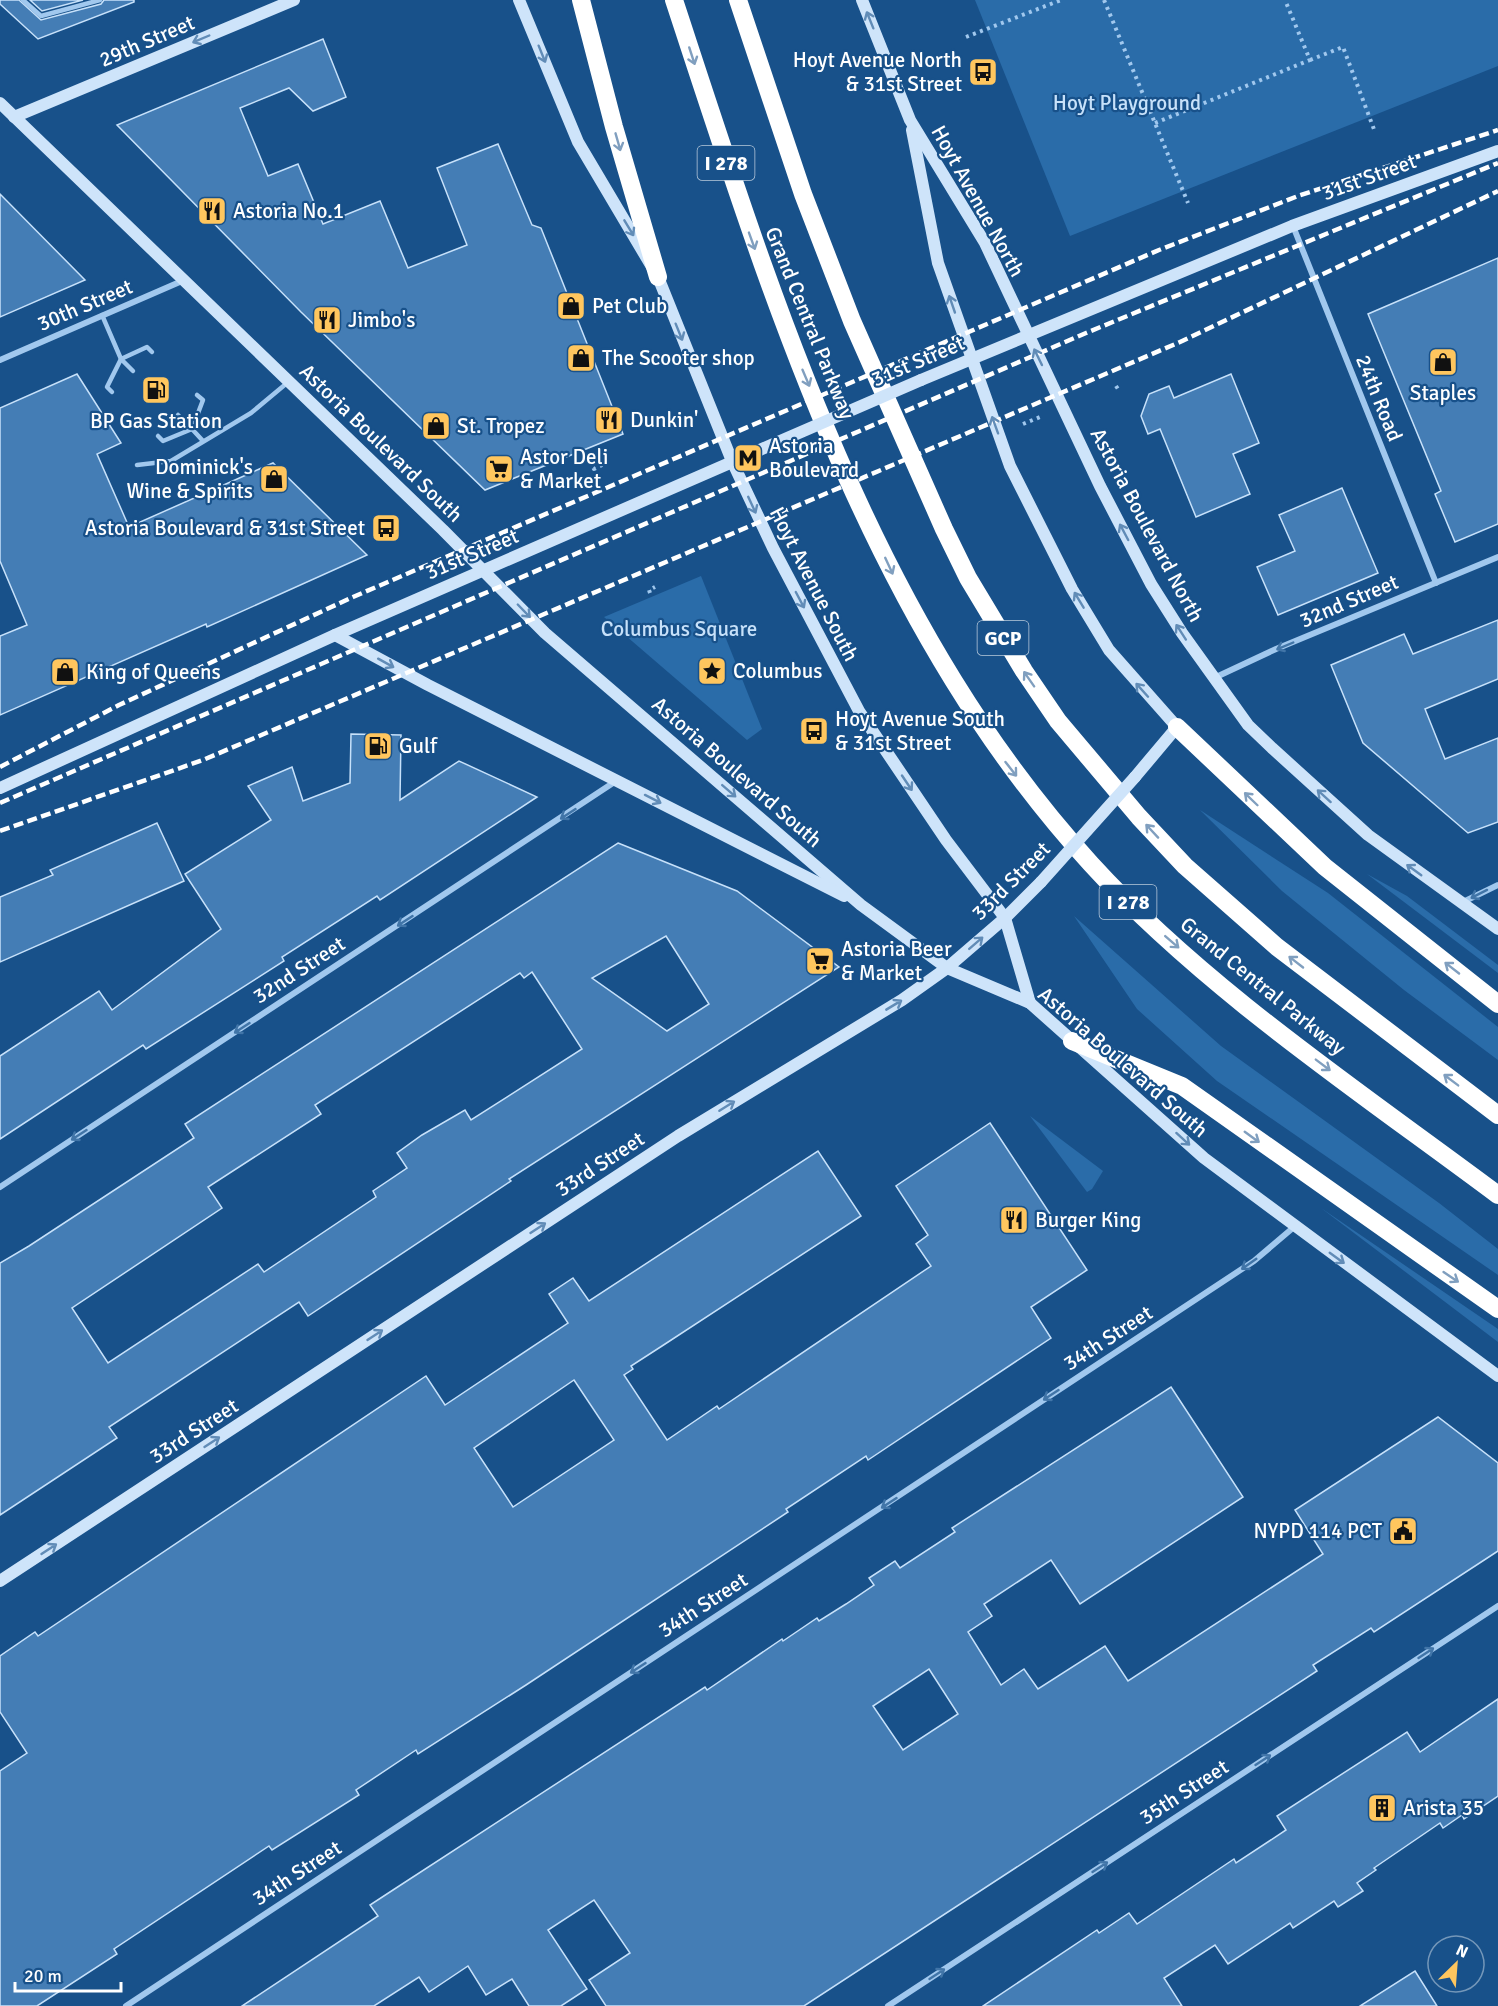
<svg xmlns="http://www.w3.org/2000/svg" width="1498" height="2006" font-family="Signika,sans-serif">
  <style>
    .green { fill: #2a6ca9 }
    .building { fill: #447db5; stroke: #c7e1fa; stroke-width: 1.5; fill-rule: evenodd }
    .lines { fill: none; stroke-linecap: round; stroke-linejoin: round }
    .path { stroke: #a1c8ee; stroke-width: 4; stroke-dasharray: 3 4.5; stroke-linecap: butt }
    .lane { stroke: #a1c8ee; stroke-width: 4.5 }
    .street { stroke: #a1c8ee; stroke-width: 6 }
    .secondary { stroke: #cee4fa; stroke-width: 12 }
    .highway { stroke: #fff; stroke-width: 18 }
    .rail { stroke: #fff; stroke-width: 4.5; stroke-dasharray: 10 4.5; stroke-linecap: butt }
    .secondary-bridge { stroke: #cee4fa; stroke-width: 12 }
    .oneway { stroke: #618cb7 }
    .oneway2 { stroke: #809fbf }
    .oneway3 { stroke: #4175a8 }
    .labels { text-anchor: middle; stroke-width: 4.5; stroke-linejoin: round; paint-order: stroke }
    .shield { fill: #18518a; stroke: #bacbdc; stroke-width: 1.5 }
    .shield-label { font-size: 20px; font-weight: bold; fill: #fff }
    .street-label { font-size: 21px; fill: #fff; stroke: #18518a }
    .poi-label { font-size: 21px; fill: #fff; stroke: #18518a; text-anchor: start }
    .park-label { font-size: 21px; fill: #c7e1fa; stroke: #18518a }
  </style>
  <rect width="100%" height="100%" fill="#18518a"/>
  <g class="green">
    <path d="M975 0H1498V66L1070 236Z"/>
    <path d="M701 576 762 729 747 740 604 617Z"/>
    <path d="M1200 810 1328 893 1498 1027V1060L1404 990 1282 891Z"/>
    <path d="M1367 874 1407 896 1498 965V973Z"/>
    <path d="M1074 916 1221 1046 1439 1203 1498 1249V1275L1217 1081 1137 1009Z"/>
    <path d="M1030 1116 1103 1171 1092 1189 1087 1192Z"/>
    <path d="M1321 1208 1498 1329V1342Z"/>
  </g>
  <g class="building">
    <path d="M0 0H19L41 20 101 4 104 0H134V2L38 39 0 4Z"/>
    <path d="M30 0H83L42 11Z"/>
    <path d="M323 39 346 97 313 111 289 88 240 108 268 176 298 164 323 224 380 201 408 268 467 245 437 168 498 144 532 225 541 228 623 434 485 490 301 312 117 125Z"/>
    <path d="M0 194 85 280 0 317Z"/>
    <path d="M1498 258V524L1455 542 1435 494 1441 491 1368 314Z"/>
    <path d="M77 374 121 443 97 454 129 527 273 463 367 555 207 627 206 624 0 715V636L27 625 0 561V408Z"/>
    <path d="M1231 374 1259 443 1233 454 1250 494 1196 517 1160 429 1148 434 1141 416 1149 394 1169 386 1174 398Z"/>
    <path d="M1342 488 1378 573 1278 615 1257 567 1295 551 1279 515Z"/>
    <path d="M1498 620V679L1425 709 1445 759 1498 738V822L1468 833 1363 743 1331 665 1404 634 1413 654Z"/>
    <path d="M351 734 401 735 400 800 459 761 537 797 380 900 377 896 282 957 284 961 146 1049 143 1045 0 1139V1056L99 991 112 1010 221 929 185 874 271 820 248 786 292 767 303 801 350 783Z"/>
    <path d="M157 823 184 881 0 962V897L53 875 50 870Z"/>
    <path d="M618 843 737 891 839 967 509 1179 511 1181 308 1316 299 1302 109 1427 117 1438 0 1515V1263L29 1246 194 1138 185 1124ZM666 936 709 1004 667 1031 592 978ZM532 972 582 1049 471 1120 465 1110 422 1135 397 1153 407 1168 373 1191 376 1197 264 1272 258 1264 108 1363 72 1308 222 1208 208 1187 321 1114 315 1105 520 973 524 978Z"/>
    <path d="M990 1123 1087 1270 1031 1307 1051 1338 868 1460 866 1456 786 1509 788 1512 526 1685 418 1754 416 1750 356 1790 359 1795 272 1850 269 1846 114 1949 117 1954 37 2006H0V1771L27 1753 0 1712V1656L35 1632 38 1636 426 1376 445 1405 568 1323 549 1294 573 1278 589 1301 818 1151 861 1216 662 1346 631 1366 633 1369 624 1375 667 1440 717 1406 719 1409 931 1266 916 1244 928 1235 896 1186ZM574 1380 614 1440 513 1507 474 1448Z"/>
    <path d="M1171 1387 1243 1497 1080 1604 1051 1560 984 1604 992 1616 968 1632 1001 1685 1024 1669 1038 1689 1105 1646 1128 1681 1323 1554 1295 1510 1438 1417 1498 1463V1551L1374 1632 1371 1628 1313 1665 1317 1671 804 2006H606L589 1980 630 1953 594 1900 548 1930 587 1989 561 2006H529L512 1979 486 1995 468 1966 429 1992 419 1977 374 2006H242L378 1916 370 1905 393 1890 705 1687 707 1690 782 1639 783 1641 817 1618 819 1621 846 1604 874 1585 869 1578 895 1561 900 1568 955 1532 952 1528ZM929 1669 958 1714 903 1750 873 1706Z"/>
    <path d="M1498 1699V1796L1464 1819 1462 1815 1443 1828 1440 1823 1374 1868 1376 1870 1357 1883 1363 1891 1338 1907 1334 1901 1293 1928 1290 1923 1228 1964 1215 1945 1164 1978 1182 2006H983L1097 1930 1099 1933 1129 1913 1137 1924 1234 1859 1236 1863 1286 1830 1277 1816 1407 1732 1420 1752Z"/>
    <path d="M1415 1971 1437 2006H1360Z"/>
  </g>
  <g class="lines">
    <g class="path">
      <path d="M1104 0 1188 203"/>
      <path d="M966 37 1061 0"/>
      <path d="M1310 60 1343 47 1375 132"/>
      <path d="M1155 123 1310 60 1285 0"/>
      <path d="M1116 386 1120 392"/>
      <path d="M1023 424 1040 417"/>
      <path d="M591 461 594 469 602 465"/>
      <path d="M650 593 649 590 655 587"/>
    </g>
    <g class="lane">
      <path d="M23 0 41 16 100 0"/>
      <path d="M102 315 121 359 147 347 152 352"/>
      <path d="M112 392 107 387 121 359 133 371"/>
      <path d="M197 395 203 400 192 429 203 441"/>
      <path d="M158 436 163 441 192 429 178 415"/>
      <path d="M137 465 171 461 251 413 287 383"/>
    </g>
    <g class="street">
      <path d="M1293 226 1436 583"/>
      <path d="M0 360 182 281"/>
      <path d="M1214 678 1276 649 1498 557"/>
      <path d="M1461 903 1498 885"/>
      <path d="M0 1187 616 781"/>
      <path d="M126 2006 1254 1261 1294 1227"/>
      <path d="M888 2006 1498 1606"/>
    </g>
    <g class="secondary">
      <path d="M519 0 578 142 658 277 732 461 773 548 859 711 946 840 1005 918 1030 1003"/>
      <path d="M862 0 910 120 985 243 1100 486 1151 584 1182 633 1248 725 1272 748 1368 835 1498 929"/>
      <path d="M0 103 443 530 545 633 861 905 947 968 1030 1003 1204 1158 1498 1376"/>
      <path d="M14 117 294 0"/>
      <path d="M912 130 938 263 1010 466 1072 589 1109 650 1177 727 1135 777"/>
      <path d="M921 380 1292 226 1498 151"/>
      <path d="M335 635 428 685 844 896"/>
      <path d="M0 788 335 635 778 442"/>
      <path d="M0 1581 678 1136 902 1000 947 968 1005 918 1041 882"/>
    </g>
    <g class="highway">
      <path d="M581 0 614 127 658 277"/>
      <path d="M674 0C774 304 871 623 1091 864 1205 989 1363 1094 1498 1195"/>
      <path d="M738 0 803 194 852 321 944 529 968 578 1024 671 1058 721 1139 817 1185 866 1277 947 1498 1115"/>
      <path d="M1177 727 1325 867 1498 1004"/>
      <path d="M1072 1041 1182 1086 1498 1309"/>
    </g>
    <g class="rail">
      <path d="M0 767 119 705 353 597 1159 250 1298 196 1498 130"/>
      <path d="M0 803 1086 333 1498 163"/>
      <path d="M0 831 203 760 1103 375 1180 342 1498 191"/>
    </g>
    <g class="secondary-bridge">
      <path d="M778 442 921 380"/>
      <path d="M1041 882 1135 777"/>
    </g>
  </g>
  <defs><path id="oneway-shaft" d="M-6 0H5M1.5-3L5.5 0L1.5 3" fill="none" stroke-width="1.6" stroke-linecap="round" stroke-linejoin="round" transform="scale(1.5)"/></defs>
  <g class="oneway">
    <use href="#oneway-shaft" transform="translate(870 20) rotate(-112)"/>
    <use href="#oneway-shaft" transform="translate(201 39) rotate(157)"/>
    <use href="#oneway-shaft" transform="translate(542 54) rotate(68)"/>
    <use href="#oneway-shaft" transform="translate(629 228) rotate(59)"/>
    <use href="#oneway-shaft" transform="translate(952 304) rotate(-109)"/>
    <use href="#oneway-shaft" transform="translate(679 332) rotate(68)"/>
    <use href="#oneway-shaft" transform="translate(1038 357) rotate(-116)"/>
    <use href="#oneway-shaft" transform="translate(995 425) rotate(-110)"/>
    <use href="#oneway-shaft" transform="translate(752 505) rotate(65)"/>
    <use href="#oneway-shaft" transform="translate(1124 532) rotate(-118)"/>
    <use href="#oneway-shaft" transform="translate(800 600) rotate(62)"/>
    <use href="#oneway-shaft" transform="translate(1079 600) rotate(-121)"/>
    <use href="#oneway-shaft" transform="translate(524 611) rotate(46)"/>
    <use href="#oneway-shaft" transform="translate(1181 632) rotate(-123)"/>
    <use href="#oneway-shaft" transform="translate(386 663) rotate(29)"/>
    <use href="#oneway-shaft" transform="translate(1142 690) rotate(-132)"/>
    <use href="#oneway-shaft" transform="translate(907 783) rotate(56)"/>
    <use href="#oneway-shaft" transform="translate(729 791) rotate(41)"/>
    <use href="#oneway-shaft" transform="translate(1324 796) rotate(-138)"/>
    <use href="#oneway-shaft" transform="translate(653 799) rotate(27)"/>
    <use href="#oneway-shaft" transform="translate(1414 870) rotate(-144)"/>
    <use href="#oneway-shaft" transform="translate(976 943) rotate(-41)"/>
    <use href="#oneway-shaft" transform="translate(894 1005) rotate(-31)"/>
    <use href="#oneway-shaft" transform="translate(727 1106) rotate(-32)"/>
    <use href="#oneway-shaft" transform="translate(1183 1139) rotate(42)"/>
    <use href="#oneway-shaft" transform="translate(538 1228) rotate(-33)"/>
    <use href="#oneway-shaft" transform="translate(1337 1258) rotate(36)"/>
    <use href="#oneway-shaft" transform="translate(375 1335) rotate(-33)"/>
    <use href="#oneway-shaft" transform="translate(212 1442) rotate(-33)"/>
    <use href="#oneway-shaft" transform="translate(49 1549) rotate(-33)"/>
  </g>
  <g class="oneway2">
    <use href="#oneway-shaft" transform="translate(692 56) rotate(72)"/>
    <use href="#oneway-shaft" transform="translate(618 142) rotate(74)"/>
    <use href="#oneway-shaft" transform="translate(752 241) rotate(70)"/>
    <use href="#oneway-shaft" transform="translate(806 378) rotate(67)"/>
    <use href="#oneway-shaft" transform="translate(889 566) rotate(65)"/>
    <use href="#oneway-shaft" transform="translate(1029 679) rotate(-125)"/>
    <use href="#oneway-shaft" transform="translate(1011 769) rotate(52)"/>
    <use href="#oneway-shaft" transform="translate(1251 799) rotate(-136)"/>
    <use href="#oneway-shaft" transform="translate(1152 831) rotate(-133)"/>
    <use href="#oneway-shaft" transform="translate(1172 942) rotate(41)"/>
    <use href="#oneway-shaft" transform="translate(1296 962) rotate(-142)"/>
    <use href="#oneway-shaft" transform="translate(1452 968) rotate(-142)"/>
    <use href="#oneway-shaft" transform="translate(1323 1065) rotate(37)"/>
    <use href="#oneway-shaft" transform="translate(1451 1080) rotate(-143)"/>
    <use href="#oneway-shaft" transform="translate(1252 1137) rotate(36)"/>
    <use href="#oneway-shaft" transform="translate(1451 1277) rotate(34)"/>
  </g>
  <g class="oneway3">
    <use href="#oneway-shaft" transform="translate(1285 646) rotate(157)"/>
    <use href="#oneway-shaft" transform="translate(568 814) rotate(147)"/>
    <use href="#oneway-shaft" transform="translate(1479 894) rotate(153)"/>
    <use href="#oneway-shaft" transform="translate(405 921) rotate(147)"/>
    <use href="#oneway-shaft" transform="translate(242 1028) rotate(147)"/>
    <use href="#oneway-shaft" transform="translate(79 1135) rotate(147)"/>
    <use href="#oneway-shaft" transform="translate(1249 1264) rotate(145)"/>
    <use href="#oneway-shaft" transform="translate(1051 1395) rotate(147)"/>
    <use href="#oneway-shaft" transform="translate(889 1503) rotate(147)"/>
    <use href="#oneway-shaft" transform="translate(1426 1653) rotate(-33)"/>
    <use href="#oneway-shaft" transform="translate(638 1668) rotate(147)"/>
    <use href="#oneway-shaft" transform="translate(1263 1760) rotate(-33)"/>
    <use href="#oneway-shaft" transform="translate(1100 1867) rotate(-33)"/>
    <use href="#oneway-shaft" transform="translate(937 1974) rotate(-33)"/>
  </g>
  <defs>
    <g id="bus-square" transform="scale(1.5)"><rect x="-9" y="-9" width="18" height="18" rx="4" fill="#ffc65e" stroke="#18518a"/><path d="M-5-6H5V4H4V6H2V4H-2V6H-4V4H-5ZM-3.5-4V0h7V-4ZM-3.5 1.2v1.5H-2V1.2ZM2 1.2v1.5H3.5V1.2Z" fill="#111"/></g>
    <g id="restaurant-square" transform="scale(1.5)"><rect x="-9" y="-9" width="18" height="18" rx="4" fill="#ffc65e" stroke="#18518a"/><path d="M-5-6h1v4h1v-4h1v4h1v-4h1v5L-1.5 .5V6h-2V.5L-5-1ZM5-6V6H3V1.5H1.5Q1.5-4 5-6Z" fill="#111"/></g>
    <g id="shop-square" transform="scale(1.5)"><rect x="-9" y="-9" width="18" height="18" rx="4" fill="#ffc65e" stroke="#18518a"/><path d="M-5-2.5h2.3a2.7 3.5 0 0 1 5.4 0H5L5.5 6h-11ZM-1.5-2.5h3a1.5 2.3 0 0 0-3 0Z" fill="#111"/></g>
    <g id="fuel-square" transform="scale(1.5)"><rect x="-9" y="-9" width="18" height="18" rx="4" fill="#ffc65e" stroke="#18518a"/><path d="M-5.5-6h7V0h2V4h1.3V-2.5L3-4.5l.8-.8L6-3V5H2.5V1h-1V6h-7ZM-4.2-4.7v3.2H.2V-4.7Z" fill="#111"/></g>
    <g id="metro-square" transform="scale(1.5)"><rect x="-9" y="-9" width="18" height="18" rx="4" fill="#ffc65e" stroke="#18518a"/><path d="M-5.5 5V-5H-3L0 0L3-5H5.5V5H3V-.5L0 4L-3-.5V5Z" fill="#111"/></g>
    <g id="supermarket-square" transform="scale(1.5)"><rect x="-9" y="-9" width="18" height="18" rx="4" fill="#ffc65e" stroke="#18518a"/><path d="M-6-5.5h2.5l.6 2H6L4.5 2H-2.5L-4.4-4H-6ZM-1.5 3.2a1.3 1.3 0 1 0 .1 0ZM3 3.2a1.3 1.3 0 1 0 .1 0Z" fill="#111"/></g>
    <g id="sight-square" transform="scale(1.5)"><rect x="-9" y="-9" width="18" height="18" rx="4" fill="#ffc65e" stroke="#18518a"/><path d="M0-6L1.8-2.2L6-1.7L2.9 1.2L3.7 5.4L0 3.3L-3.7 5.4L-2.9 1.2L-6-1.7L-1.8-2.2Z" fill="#111"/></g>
    <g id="civic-square" transform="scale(1.5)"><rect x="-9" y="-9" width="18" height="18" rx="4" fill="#ffc65e" stroke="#18518a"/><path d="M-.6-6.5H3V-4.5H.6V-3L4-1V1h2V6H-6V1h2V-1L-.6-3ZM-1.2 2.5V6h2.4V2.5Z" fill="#111"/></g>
    <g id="building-square" transform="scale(1.5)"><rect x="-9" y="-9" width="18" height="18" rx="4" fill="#ffc65e" stroke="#18518a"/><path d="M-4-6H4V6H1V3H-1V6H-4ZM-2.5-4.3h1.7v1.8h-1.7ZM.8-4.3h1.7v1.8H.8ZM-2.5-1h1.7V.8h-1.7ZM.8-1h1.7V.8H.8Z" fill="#111"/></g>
  </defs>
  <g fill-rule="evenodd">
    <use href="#bus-square" x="983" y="72"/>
    <use href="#restaurant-square" x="212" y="211"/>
    <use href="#shop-square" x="571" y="306"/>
    <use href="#restaurant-square" x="327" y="320"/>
    <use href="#shop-square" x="581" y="358"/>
    <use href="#shop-square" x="1443" y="362"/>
    <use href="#fuel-square" x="156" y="390"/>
    <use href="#restaurant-square" x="609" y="420"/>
    <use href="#shop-square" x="436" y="426"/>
    <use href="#metro-square" x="748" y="458"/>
    <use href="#supermarket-square" x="499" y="469"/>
    <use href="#shop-square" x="274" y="479"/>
    <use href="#bus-square" x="386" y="528"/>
    <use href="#sight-square" x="712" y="671"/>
    <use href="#shop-square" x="65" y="672"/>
    <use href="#bus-square" x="814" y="731"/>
    <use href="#fuel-square" x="378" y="746"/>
    <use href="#supermarket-square" x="820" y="961"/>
    <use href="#restaurant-square" x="1014" y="1220"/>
    <use href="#civic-square" x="1403" y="1531"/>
    <use href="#building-square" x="1382" y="1808"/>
  </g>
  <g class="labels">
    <g class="shield">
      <rect x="697.5" y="146" width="57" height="34" rx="4.5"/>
      <rect x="977.5" y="621" width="51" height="34" rx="4.5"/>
      <rect x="1099.5" y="885" width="57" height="34" rx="4.5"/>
    </g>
    <g class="shield-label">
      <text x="726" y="170">I 278</text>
      <text x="1003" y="645">GCP</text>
      <text x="1128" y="909">I 278</text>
    </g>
    <g class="street-label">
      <text transform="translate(147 41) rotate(-23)" y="7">29th Street</text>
      <text transform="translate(1369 177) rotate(-20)" y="7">31st Street</text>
      <text transform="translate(978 201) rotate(61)" y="7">Hoyt Avenue North</text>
      <text transform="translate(85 305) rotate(-23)" y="7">30th Street</text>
      <text transform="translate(810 323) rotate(68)" y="7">Grand Central Parkway</text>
      <text transform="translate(918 361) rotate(-23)" y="7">31st Street</text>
      <text transform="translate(1379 398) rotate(68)" y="7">24th Road</text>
      <text transform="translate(381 443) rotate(44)" y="7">Astoria Boulevard South</text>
      <text transform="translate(1147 525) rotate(62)" y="7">Astoria Boulevard North</text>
      <text transform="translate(472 554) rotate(-23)" y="7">31st Street</text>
      <text transform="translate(814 584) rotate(63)" y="7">Hoyt Avenue South</text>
      <text transform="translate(1349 601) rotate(-23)" y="7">32nd Street</text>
      <text transform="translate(737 772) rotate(41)" y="7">Astoria Boulevard South</text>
      <text transform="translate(1011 881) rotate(-45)" y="7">33rd Street</text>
      <text transform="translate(299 970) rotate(-33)" y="7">32nd Street</text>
      <text transform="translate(1263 986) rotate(39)" y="7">Grand Central Parkway</text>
      <text transform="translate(1123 1062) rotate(41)" y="7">Astoria Boulevard South</text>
      <text transform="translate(600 1164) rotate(-33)" y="7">33rd Street</text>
      <text transform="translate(1108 1338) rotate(-33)" y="7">34th Street</text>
      <text transform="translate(194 1431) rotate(-33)" y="7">33rd Street</text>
      <text transform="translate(703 1605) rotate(-33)" y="7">34th Street</text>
      <text transform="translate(1184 1792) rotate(-33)" y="7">35th Street</text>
      <text transform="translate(297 1873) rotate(-33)" y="7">34th Street</text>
    </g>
    <g class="poi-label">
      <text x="962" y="67" text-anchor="end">Hoyt Avenue North<tspan x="962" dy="24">&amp; 31st Street</tspan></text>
      <text x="233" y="218">Astoria No.1</text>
      <text x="592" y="313">Pet Club</text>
      <text x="348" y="327">Jimbo's</text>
      <text x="602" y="365">The Scooter shop</text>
      <text x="1443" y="400" text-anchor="middle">Staples</text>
      <text x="630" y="427">Dunkin'</text>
      <text x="156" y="428" text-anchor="middle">BP Gas Station</text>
      <text x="457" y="433">St. Tropez</text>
      <text x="769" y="453">Astoria<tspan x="769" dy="24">Boulevard</tspan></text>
      <text x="520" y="464">Astor Deli<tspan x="520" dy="24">&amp; Market</tspan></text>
      <text x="253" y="474" text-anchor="end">Dominick's<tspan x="253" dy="24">Wine &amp; Spirits</tspan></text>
      <text x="365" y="535" text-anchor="end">Astoria Boulevard &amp; 31st Street</text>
      <text x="733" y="678">Columbus</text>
      <text x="86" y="679">King of Queens</text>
      <text x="835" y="726">Hoyt Avenue South<tspan x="835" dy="24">&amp; 31st Street</tspan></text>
      <text x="399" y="753">Gulf</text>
      <text x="841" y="956">Astoria Beer<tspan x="841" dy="24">&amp; Market</tspan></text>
      <text x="1035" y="1227">Burger King</text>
      <text x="1382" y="1538" text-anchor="end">NYPD 114 PCT</text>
      <text x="1403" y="1815">Arista 35</text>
    </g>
    <g class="park-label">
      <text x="1127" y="110">Hoyt Playground</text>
      <text x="679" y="636">Columbus Square</text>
    </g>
  </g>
  <g transform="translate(1456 1964) rotate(25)"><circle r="28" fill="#18518a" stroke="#7497b9" stroke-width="1.5"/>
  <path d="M0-4.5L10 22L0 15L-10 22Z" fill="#ffc65e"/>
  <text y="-9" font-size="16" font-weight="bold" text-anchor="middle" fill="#ffffff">N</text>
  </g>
  <path d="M15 1982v9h106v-9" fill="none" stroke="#ffffff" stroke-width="3"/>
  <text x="24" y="1982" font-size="18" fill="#ffffff" stroke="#18518a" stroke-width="4.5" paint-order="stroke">20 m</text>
</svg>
